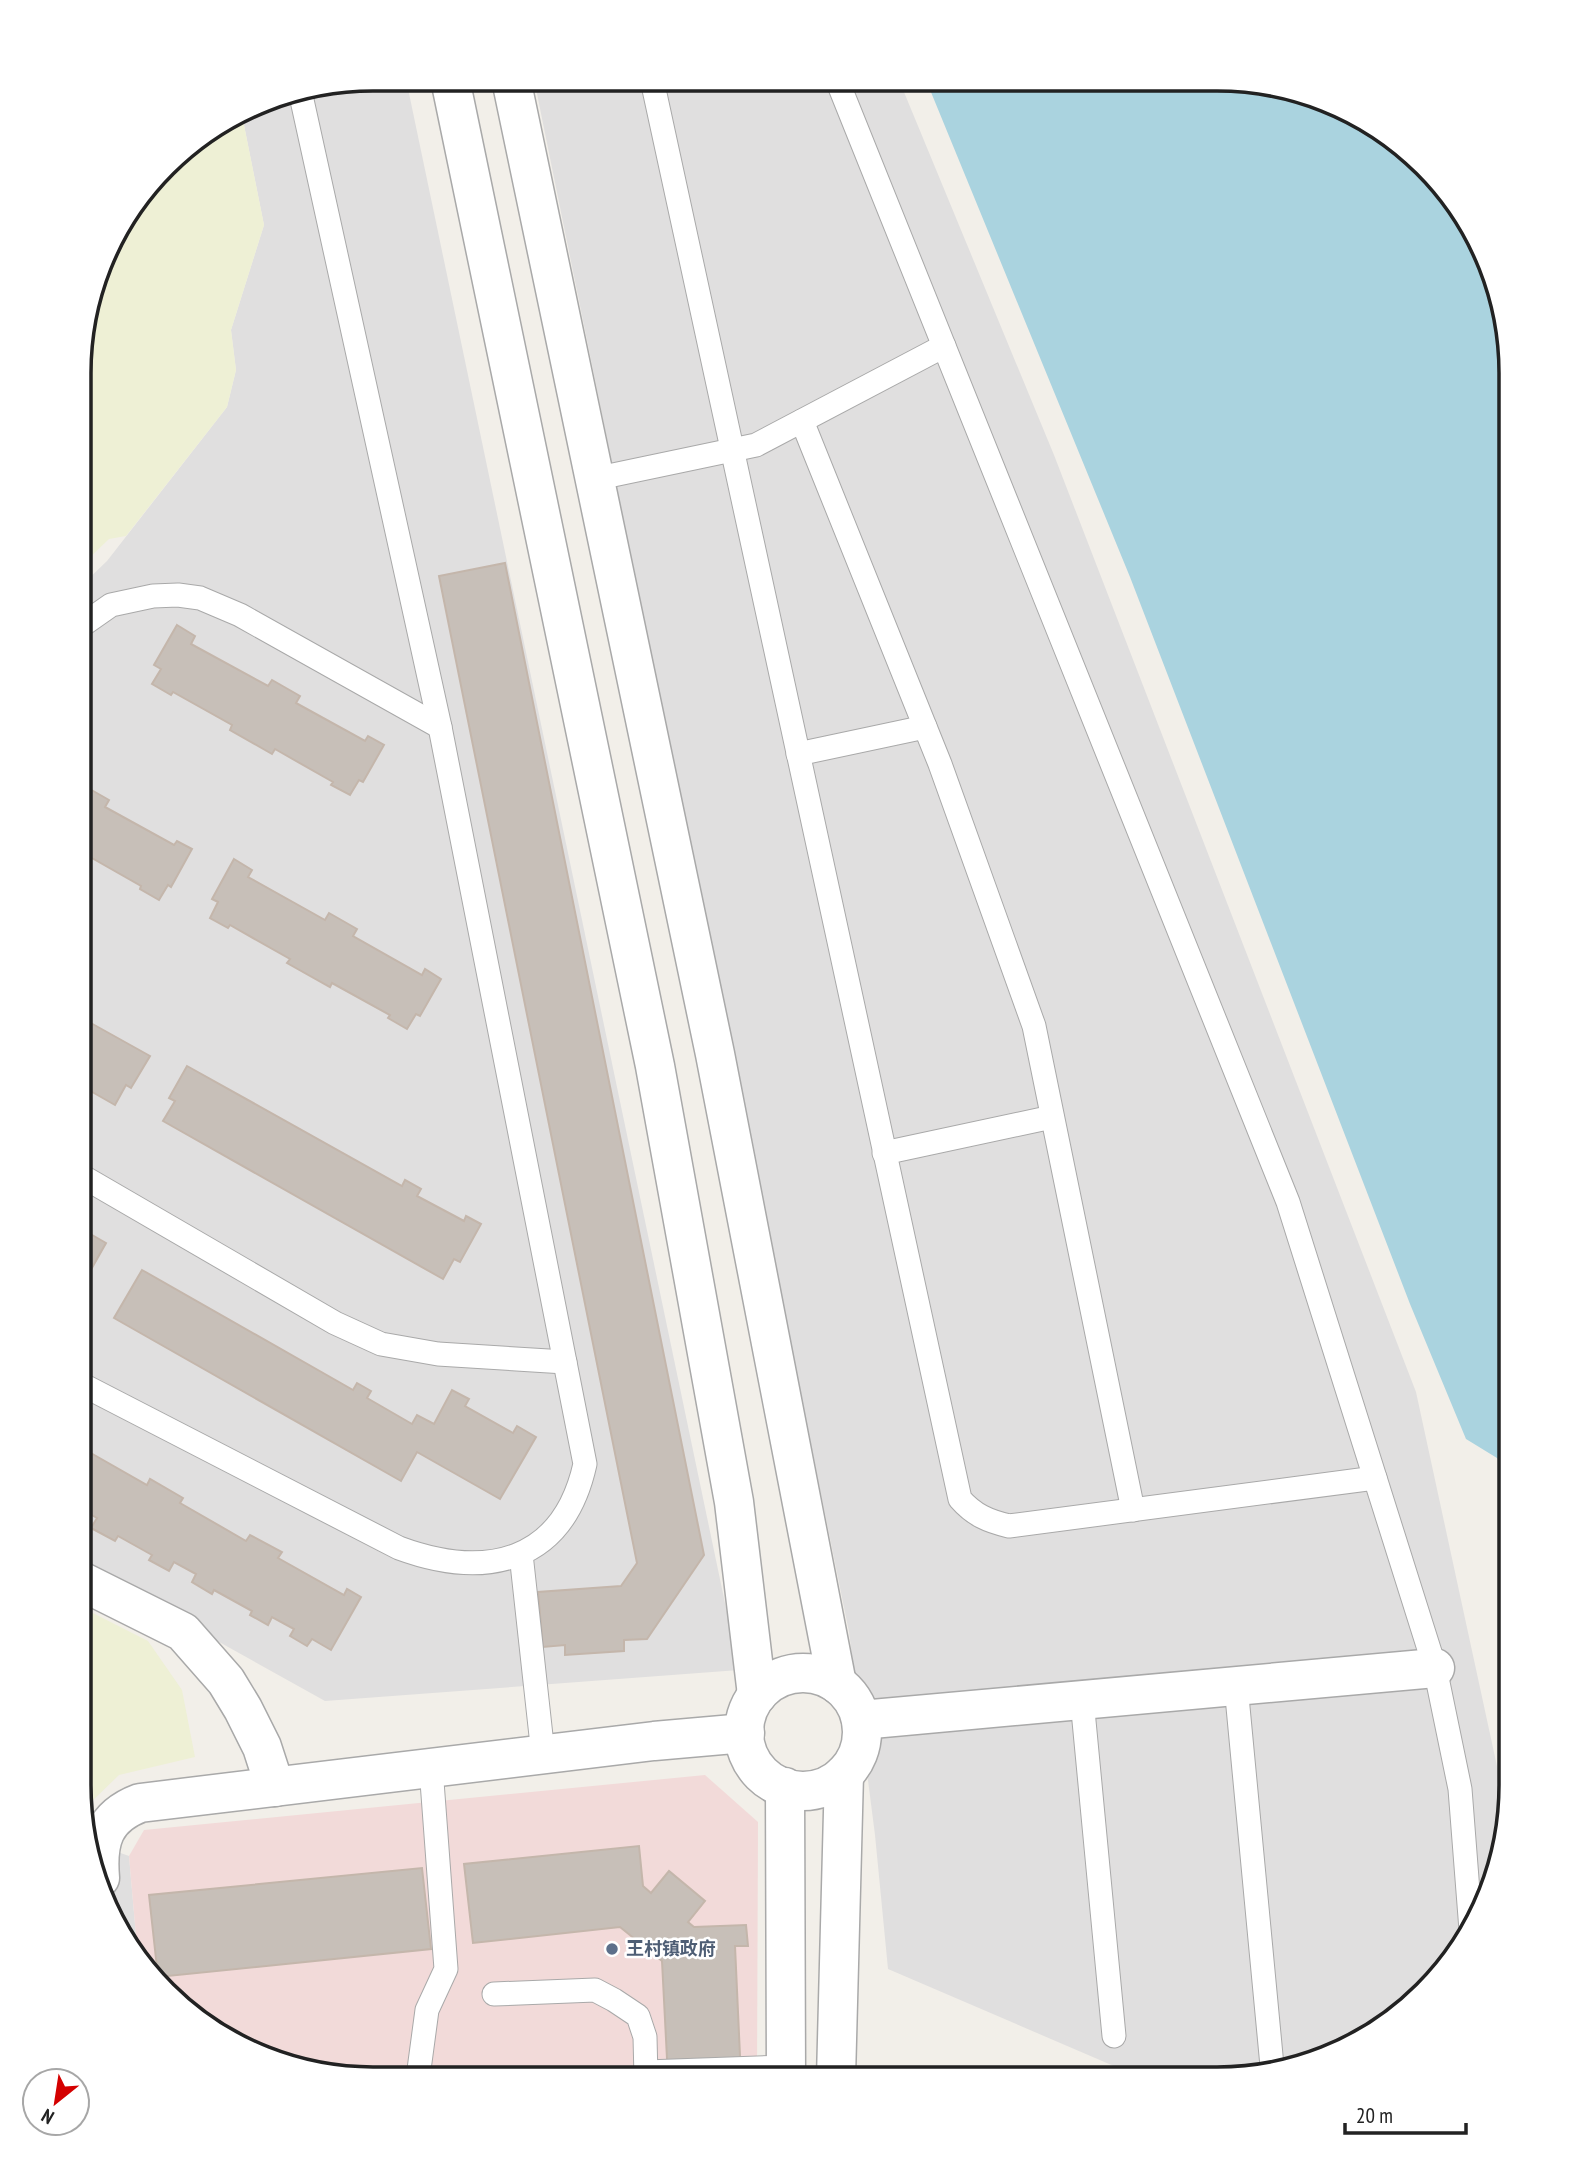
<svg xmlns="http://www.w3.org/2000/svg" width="1590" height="2158" font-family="'PT Sans Narrow','Noto Sans SC',sans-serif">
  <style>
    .residential { fill: #e0dfdf }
    .commercial { fill: #f2dad9 }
    .farmland { fill: #eef0d5 }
    .water { fill: #aad3df }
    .building { fill: #c7bfb8; stroke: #c4b6ab; stroke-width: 2 }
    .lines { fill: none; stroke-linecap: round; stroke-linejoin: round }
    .lane-casing { stroke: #a9a9a9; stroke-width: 25 }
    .street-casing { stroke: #a9a9a9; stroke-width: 41 }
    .lane { stroke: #fff; stroke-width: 23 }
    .street { stroke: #fff; stroke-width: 38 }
    .service-dot { fill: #5c6f8a; stroke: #fff; stroke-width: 2.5 }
    .labels { text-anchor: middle; stroke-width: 5; stroke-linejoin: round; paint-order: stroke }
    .service-label { font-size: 18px; font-weight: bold; fill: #4e5e75; stroke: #fff; text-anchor: start }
    .rim { fill: none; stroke: #222; stroke-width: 3.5 }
  </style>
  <rect width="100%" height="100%" fill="#f2efe9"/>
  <g class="residential">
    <path d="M373 79H406L739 1670 325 1701 79 1564 81 586 107 561 227 407 236 370 231 330 264 225 242 115 278 94Z"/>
    <path d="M534 79 899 80 1054 455 1416 1392 1508 1817 1496 1880 1462 1948 1411 2006 1348 2049 1218 2079H1144L888 1969 875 1835 849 1632Z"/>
    <path d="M92 1843 129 1856 138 1959 109 1916Z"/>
  </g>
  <path class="commercial" d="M705 1775 758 1822 757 2078 335 2077 209 2029 152 1979 138 1959 129 1856 144 1830Z"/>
  <g class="farmland">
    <path d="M242 115 264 225 231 330 236 370 227 407 126 536 109 539 81 566V334L118 226 179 151Z"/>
    <path d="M79 1606 148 1641 182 1690 195 1757 119 1775 87 1806 85 1812 79 1786Z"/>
  </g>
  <path class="water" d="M926 80 1256 81 1381 129 1439 179 1481 242 1511 372V1470L1497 1458 1466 1439 1410 1304 1130 577Z"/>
  <g class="building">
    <path d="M505 563 704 1555 647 1639 624 1640V1651L565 1655V1645L543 1647 538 1592 621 1586 637 1563 439 576Z"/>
    <path d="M177 625 195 636 191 644 268 686 272 680 300 696 296 703 365 741 368 736 384 745 363 782 359 780 350 795 331 785 333 782 275 749 272 754 230 730 232 725 173 692 171 695 152 684 161 669 154 665Z"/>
    <path d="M81 784 109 800 105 807 174 845 177 841 192 849 171 887 168 885 159 900 140 889 141 886 83 853 80 857Z"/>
    <path d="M234 859 252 870 248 877 325 920 329 913 357 929 353 936 422 975 425 969 441 979 420 1016 416 1014 407 1029 388 1018 390 1015 332 983 330 987 287 963 290 959 230 925 228 928 210 918 218 902 212 899Z"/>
    <path d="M80 1017 150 1056 131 1088 126 1085 115 1105 80 1085Z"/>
    <path d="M187 1066 402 1186 405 1180 421 1189 417 1196 464 1221 466 1216 481 1224 460 1262 454 1259 443 1279 163 1121 175 1101 169 1098Z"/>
    <path d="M80 1228 106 1243 84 1282 80 1280Z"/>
    <path d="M142 1270 353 1390 357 1383 371 1391 367 1398 412 1424 417 1415 434 1424 452 1390 469 1399 465 1406 513 1433 517 1426 536 1437 500 1499 417 1452 401 1481 114 1318Z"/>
    <path d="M79 1440 85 1443 82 1448 147 1485 150 1479 183 1498 180 1503 246 1541 250 1535 282 1552 278 1558 344 1595 347 1589 361 1597 331 1650 312 1639 307 1646 290 1636 294 1629 272 1617 268 1625 250 1615 252 1611 214 1590 212 1594 192 1582 196 1574 174 1562 169 1571 149 1560 152 1555 118 1536 115 1541 91 1528 97 1518 79 1508Z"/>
    <path d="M639 1846 643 1886 651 1893 669 1871 705 1901 688 1922 694 1927 746 1925 748 1946H735L741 2078H668L662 1961 620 1927 473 1943 464 1864Z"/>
    <path d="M422 1868 431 1949 158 1977 149 1895Z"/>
  </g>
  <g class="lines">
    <g class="lane-casing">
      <g id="lane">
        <path d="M652 80 960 1499C974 1515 988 1521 1009 1526L1375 1478"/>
        <path d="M837 80 1288 1202 1435 1668 1460 1789 1471 1930"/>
        <path d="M802 421 940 764 1034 1026 1133 1510"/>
        <path d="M594 479 756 445 944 346"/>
        <path d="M81 626 111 605 153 596 178 595 200 598 240 615 440 727"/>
        <path d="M798 754 925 727"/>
        <path d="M884 1153 1052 1117"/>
        <path d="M80 1175 335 1323 381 1344 438 1354 565 1362"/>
        <path d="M79 1383 399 1548C486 1580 563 1563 585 1464L440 727 300 91"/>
        <path d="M521 1554 543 1754"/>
        <path d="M1236 1686 1272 2066"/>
        <path d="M1082 1700 1114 2036"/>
        <path d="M494 1994 595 1990 614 2000 638 2016 645 2037 646 2078"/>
        <path d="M646 2072 786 2067"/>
        <path d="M418 2077 427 2010 446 1969 431 1768"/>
      </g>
    </g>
    <g class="street-casing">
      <g id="street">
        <path d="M450 79 655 1066 734 1502 757 1695"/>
        <path d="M511 79 715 1054 837 1684"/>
        <path d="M79 1580 183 1632 226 1681 243 1709 262 1747 275 1787"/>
        <circle cx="803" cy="1732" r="59"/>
        <path d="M861 1720 1435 1668"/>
        <path d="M785 1787 786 2078"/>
        <path d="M100 1878C97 1842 103 1817 140 1803L654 1741 745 1733"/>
        <path d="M836 2078 844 1774"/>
      </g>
    </g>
    <use href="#lane" class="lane"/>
    <use href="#street" class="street"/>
  </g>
  <circle class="service-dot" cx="612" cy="1949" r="7"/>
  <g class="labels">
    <g class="service-label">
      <text x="626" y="1955">王村镇政府</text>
    </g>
  </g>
  <path d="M0 0H1590V2158H0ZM373 91H1217A282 282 0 0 1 1499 373V1785A282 282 0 0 1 1217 2067H373A282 282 0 0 1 91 1785V373A282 282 0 0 1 373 91Z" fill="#fff" fill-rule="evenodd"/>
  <path class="rim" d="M373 91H1217A282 282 0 0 1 1499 373V1785A282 282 0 0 1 1217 2067H373A282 282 0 0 1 91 1785V373A282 282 0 0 1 373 91Z"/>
  <g transform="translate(56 2102) rotate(210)"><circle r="33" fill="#ffffff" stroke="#a7a7a7" stroke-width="2"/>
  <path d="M0-5L12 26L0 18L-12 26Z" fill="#d40000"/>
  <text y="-10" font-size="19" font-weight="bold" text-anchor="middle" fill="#222222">N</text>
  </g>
  <path d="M1345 2123v10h121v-10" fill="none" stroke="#222222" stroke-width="3.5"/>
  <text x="1356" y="2123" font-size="21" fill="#222222" stroke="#ffffff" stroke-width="5" paint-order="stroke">20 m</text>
</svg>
